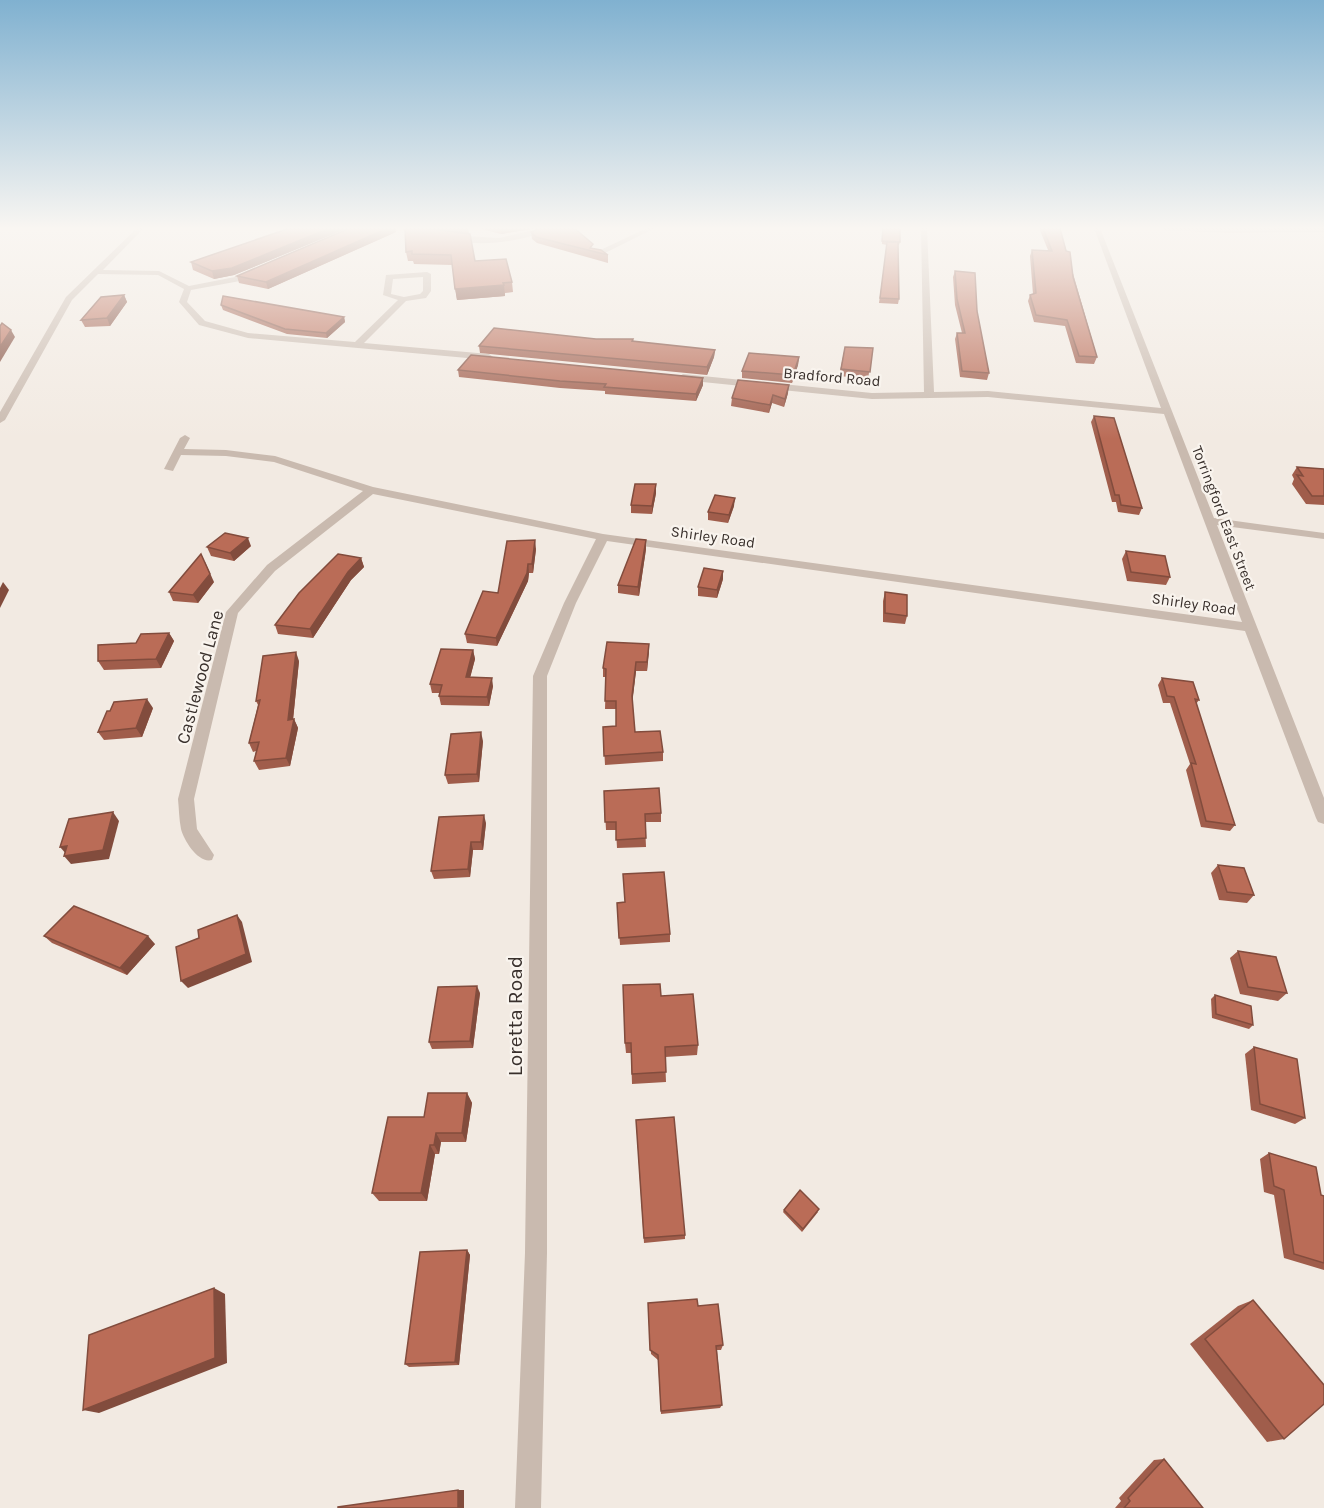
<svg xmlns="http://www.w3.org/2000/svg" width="1324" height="1508" font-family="Karla,sans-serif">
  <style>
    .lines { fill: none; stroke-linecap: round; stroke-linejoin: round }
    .minor { fill: #c9baaf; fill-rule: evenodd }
    .wall { fill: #a05d4b }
    .shaded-wall { fill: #824c3d }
    .building { fill: #ba6c57; stroke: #824c3d; stroke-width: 1.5 }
    .labels { text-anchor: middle; stroke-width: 4.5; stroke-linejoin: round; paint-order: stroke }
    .far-street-label { font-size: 15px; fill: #39302c; stroke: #f9f4ee }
    .street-label { font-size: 18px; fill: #39302c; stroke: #f9f4ee }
    .near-street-label { font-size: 21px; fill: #39302c; stroke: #f9f4ee }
  </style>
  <rect width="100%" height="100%" fill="#f2eae2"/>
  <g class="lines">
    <g class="minor">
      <path d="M137 228H144L103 270 159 271 189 286 235 277 259 269V273L240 281 191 290 187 302 205 321 248 333 355 342 398 300 383 295 386 275 427 272 431 274V291L426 298 406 301 364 343 489 354 493 357 489 360 248 338 199 325 179 302 184 289 158 275 98 274 72 300 5 420 0 423V412L66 297ZM423 277V291L420 294 404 297 391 294 393 279Z"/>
      <path d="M394 228 427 232 424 234Z"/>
      <path d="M542 228H550C528 242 470 249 447 237L450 235 499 238Z"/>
      <path d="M647 228H655L599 256 592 254Z"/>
      <path d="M921 228H927L934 392 988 391 1161 408 1094 228H1100L1214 518 1324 533V539L1217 525 1324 798V824L1318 822 1316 818 1245 631 607 541 576 603 547 676V1253L541 1508H515L525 1253 533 676 564 603 596 539 373 494 275 571 238 613 194 799 197 829 214 855 212 860C199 864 184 841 181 829 179 819 179 809 178 799L226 612 267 565 363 491 274 462 226 456 181 455 173 471 164 469 180 438 185 435 190 438 184 449 226 450 275 456 373 487 603 534 1242 622 1164 414 988 397 872 399 683 380 678 377 683 374 872 393 924 392Z"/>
      <path d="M1160 228H1324V232L1229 233 1163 230Z"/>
    </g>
  </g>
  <g class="wall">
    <path d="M290 228H348L234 275 214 279 193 270 191 262Z"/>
    <path d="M405 228H468L469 234 452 232 475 261 512 282 513 292 505 293V296L457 300 452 265 414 264 413 261H408L406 252Z"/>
    <path d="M478 228H538L501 234Z"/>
    <path d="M882 228H900V242L899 245H898L899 299 898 304 879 303 887 245 882 244Z"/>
    <path d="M1039 228H1060L1097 357 1094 364 1076 363 1065 326 1034 322 1028 301 1030 295 1033 294 1030 256 1032 250H1048Z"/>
    <path d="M396 232 268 289 239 283 237 276Z"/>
    <path d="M531 232 594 249 608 255V263L537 243 532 239Z"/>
    <path d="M955 271 977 311 989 373 987 380 960 377 955 339 957 333H962L955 305 953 277Z"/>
    <path d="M124 295 127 302 110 326 85 327 81 320Z"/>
    <path d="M221 305 344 317 345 322 327 338 287 334 223 310Z"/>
    <path d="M596 339H633L634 342 715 350 714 357 707 375 480 353 479 346Z"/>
    <path d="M845 347 873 348 868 379 839 376Z"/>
    <path d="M799 357 798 365 792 383 742 378V371Z"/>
    <path d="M458 370 703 378V385L696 401 605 394V391L560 388 459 377Z"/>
    <path d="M788 393 784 407 772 403 769 413 731 406 732 398Z"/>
    <path d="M1094 416 1142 508 1139 515 1118 512 1116 502H1112L1091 422Z"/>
    <path d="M1297 467 1324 469V505L1306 504 1292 484 1294 479 1292 475Z"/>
    <path d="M656 484V493L652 514 631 513V505Z"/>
    <path d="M734 506 728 523 708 520V512Z"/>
    <path d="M646 540V549L639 596 618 593V585Z"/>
    <path d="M251 546 234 561 211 556 207 547Z"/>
    <path d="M536 549 533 573H529L528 581 497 646 467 643 465 634 498 593Z"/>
    <path d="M1126 551 1170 577 1166 585 1127 581 1122 559Z"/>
    <path d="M361 558 364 567 351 580 313 638 278 634 275 625Z"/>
    <path d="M723 579 717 598 698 596V587Z"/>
    <path d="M214 582 198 603 173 601 169 592Z"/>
    <path d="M885 592 907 616 905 624 883 622V601Z"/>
    <path d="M169 633 174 641 161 668 104 670 98 661 136 643Z"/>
    <path d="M649 644 647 671H636L632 703 635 732 663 752V761L605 765 603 727 616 726V709H605L606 677H603V668Z"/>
    <path d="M473 650 475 659 470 677 493 686 489 706 441 705 439 696 440 693H432L430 684Z"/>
    <path d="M299 661 293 720 294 719 298 728 290 766 259 770 254 761 256 751 253 752 249 743 258 705 256 701Z"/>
    <path d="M1162 678 1199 700 1196 704 1235 825 1230 831 1201 827 1186 770 1190 764 1170 703H1163L1158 685Z"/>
    <path d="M153 708 142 737 104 740 98 732Z"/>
    <path d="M483 741 479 782 448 784 445 775Z"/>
    <path d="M604 791 661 813V822H645L646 847 617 848 616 830H606Z"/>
    <path d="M486 823 483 850H473L470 877 434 879 431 871Z"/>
    <path d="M1218 865 1254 895 1247 903 1219 900 1211 873Z"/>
    <path d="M617 903 670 934V942L620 945Z"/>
    <path d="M44 936 155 944 127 975 52 943Z"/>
    <path d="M1238 951 1287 993 1278 1001 1240 994 1230 958Z"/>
    <path d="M480 993 473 1048 432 1049 429 1042Z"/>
    <path d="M1215 995 1253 1025 1249 1029 1212 1018 1211 999Z"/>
    <path d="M661 996 698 1045 697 1055 665 1057 666 1082 632 1084 631 1053H626L625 1043Z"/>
    <path d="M1254 1047 1305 1118 1295 1124 1251 1110 1245 1054Z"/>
    <path d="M467 1093 472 1103 466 1142H441L439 1154H435L427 1201H379L372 1193 424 1117Z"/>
    <path d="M636 1120 685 1235V1239L644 1243Z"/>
    <path d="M1269 1153 1321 1195 1324 1196V1270L1284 1258 1274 1195 1264 1192 1260 1159Z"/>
    <path d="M784 1210 818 1212 802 1232 783 1212Z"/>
    <path d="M467 1250 470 1255 459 1365 409 1367 405 1364Z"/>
    <path d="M1253 1300 1284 1439 1267 1442 1190 1344 1238 1306Z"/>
    <path d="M648 1303 698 1306 723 1345 721 1350H717L722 1405 720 1408 661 1414 658 1360 651 1354Z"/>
    <path d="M1164 1459 1203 1508H1115L1121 1501 1119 1498 1154 1460Z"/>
  </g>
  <g class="shaded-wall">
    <path d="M330 228H348L234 275 214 279 212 271Z"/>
    <path d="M388 228H395L396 232 268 289 266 282Z"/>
    <path d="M500 228H538L501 234Z"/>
    <path d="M504 285 505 296 457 300 455 289Z"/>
    <path d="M124 295 127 302 110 326 107 318Z"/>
    <path d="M344 317 345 322 327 338 326 333Z"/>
    <path d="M11 330 15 337 0 362V347Z"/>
    <path d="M715 350 714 357 707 375V367Z"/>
    <path d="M799 357 798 365 792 383 793 375Z"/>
    <path d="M703 378V385L696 401V394Z"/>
    <path d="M789 385 788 393 784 407 785 399Z"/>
    <path d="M773 395 772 403 769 413 770 405Z"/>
    <path d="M656 484V493L652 514V506Z"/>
    <path d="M735 498 734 506 728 523 729 515Z"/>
    <path d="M248 538 251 546 234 561 230 553Z"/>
    <path d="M535 540 536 549 533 573 532 564Z"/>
    <path d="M646 540V549L639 596 638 587Z"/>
    <path d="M361 558 364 567 351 580 313 638 310 629 348 572Z"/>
    <path d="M205 562 214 582 198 603 193 595Z"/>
    <path d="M528 564 529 573 528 581 497 646 496 638Z"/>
    <path d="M723 571V579L717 598V590Z"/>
    <path d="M3 582 9 590 0 608V588Z"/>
    <path d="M169 633 174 641 161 668 156 659Z"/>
    <path d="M649 644V652L647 671V662Z"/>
    <path d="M473 650 475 659 468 686 466 677Z"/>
    <path d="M296 652 299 661 292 729 288 720Z"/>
    <path d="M636 662V671L632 705V696Z"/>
    <path d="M492 678 493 686 489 706 487 697Z"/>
    <path d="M147 699 153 708 142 737 136 728Z"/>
    <path d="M294 719 298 728 290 766 286 758Z"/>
    <path d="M481 732 483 741 479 782 477 774Z"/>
    <path d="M113 812 119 821 109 859 71 864 64 856Z"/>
    <path d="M484 815 486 823 483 850 481 842Z"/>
    <path d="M471 842 473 850 470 877 468 869Z"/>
    <path d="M67 846V855L60 847Z"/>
    <path d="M237 915 242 922 252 962 188 988 181 981Z"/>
    <path d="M148 936 155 944 127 975 120 968Z"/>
    <path d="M477 986 480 993 473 1048 470 1041Z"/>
    <path d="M467 1093 472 1103 466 1142 462 1133Z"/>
    <path d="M436 1133 441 1142 439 1154 434 1145Z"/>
    <path d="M430 1145 435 1154 427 1201 421 1193Z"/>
    <path d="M467 1250 470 1255 459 1365 455 1362Z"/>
    <path d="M214 1288 225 1294 227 1363 99 1413 83 1410Z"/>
    <rect x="458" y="1490" width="6" height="18"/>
  </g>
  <g class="building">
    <path d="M290 228H330L232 268 212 271 191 262Z"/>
    <path d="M350 228H388L266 282 237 276Z"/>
    <path d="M405 228H424L470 234 475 261 506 259 512 282 503 283 504 285 455 289 451 255 412 254V251L406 252Z"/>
    <path d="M540 228H574L593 244 590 248 601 250 608 255 536 237 531 232Z"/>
    <path d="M883 228H900V242L882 241Z"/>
    <path d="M1043 228H1060L1066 251 1070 252 1073 277 1097 357 1079 356 1067 320 1036 315 1030 295 1036 293 1032 250 1052 251Z"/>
    <path d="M887 242H898L899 299 880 298Z"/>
    <path d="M955 271 975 273 977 311 989 373 962 371 957 333H965L957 299Z"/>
    <path d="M124 295 107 318 81 320 101 297Z"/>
    <path d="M223 296 344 317 326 333 285 329 221 305Z"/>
    <path d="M2 323 11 330 0 347V326Z"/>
    <path d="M494 328 596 339H633L632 341 715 350 707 367 479 346Z"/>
    <path d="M845 347 873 348 870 372 841 369Z"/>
    <path d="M749 353 799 357 793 375 742 371Z"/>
    <path d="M471 355 703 378 696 394 604 387 606 384 560 381 458 370Z"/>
    <path d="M738 380 789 385 785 399 773 395 770 405 732 398Z"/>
    <path d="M1094 416 1114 418 1142 508 1121 505 1119 495H1115Z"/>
    <path d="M1297 467 1324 469V496H1312L1297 475 1303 476Z"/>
    <path d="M635 484H656L652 506 631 505Z"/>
    <path d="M715 495 735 498 729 515 708 512Z"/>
    <path d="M225 533 248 538 230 553 207 547Z"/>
    <path d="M636 539 646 540 638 587 618 585Z"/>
    <path d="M535 540 532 564H528L527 573 496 638 465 634 483 591 498 593 507 541Z"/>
    <path d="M1126 551 1165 556 1170 577 1131 572Z"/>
    <path d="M201 554 210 574 193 595 169 592Z"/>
    <path d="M338 554 361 558 348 572 310 629 275 625 299 593Z"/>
    <path d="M704 568 723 571 717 590 698 587Z"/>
    <path d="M885 592 907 595V616L885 613Z"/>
    <path d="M169 633 156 659 98 661V645L136 643 141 634Z"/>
    <path d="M607 642 649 644 647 662H636L632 696 635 732 660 731 663 752 604 756 603 727 616 726V701H605L606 669 603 668Z"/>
    <path d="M441 649 473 650 466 677 492 678 487 697 439 696 442 685 430 684Z"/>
    <path d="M296 652 288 720 294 719 286 758 254 761 259 742 249 743 260 700 256 701 263 656Z"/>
    <path d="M1162 678 1193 682 1199 700 1195 699 1235 825 1206 821 1191 763 1196 764 1174 697 1167 696Z"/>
    <path d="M147 699 136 728 98 732 107 711H110L114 702Z"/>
    <path d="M481 732 477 774 445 775 451 734Z"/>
    <path d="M659 788 661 813 645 814 646 838 616 840V822H605L604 791Z"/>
    <path d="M113 812 103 850 64 856 67 846 60 847 69 819Z"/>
    <path d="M484 815 481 842H471L468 869 431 871 439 817Z"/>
    <path d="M1218 865 1244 868 1254 895 1227 892Z"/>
    <path d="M664 872 670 934 619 938 617 903 625 902 623 874Z"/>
    <path d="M74 906 148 936 120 968 44 936Z"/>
    <path d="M237 915 246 954 181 981 176 947 199 938 198 930Z"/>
    <path d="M1238 951 1276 957 1287 993 1248 987Z"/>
    <path d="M660 984 661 996 693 994 698 1045 665 1047 666 1072 632 1074 631 1043H625L623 985Z"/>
    <path d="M477 986 470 1041 429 1042 438 987Z"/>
    <path d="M1215 995 1251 1006 1253 1025 1216 1014Z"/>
    <path d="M1254 1047 1297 1059 1305 1118 1260 1104Z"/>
    <path d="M428 1093H467L462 1133H436L434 1145H430L421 1193H372L388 1117H424Z"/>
    <path d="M674 1117 685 1235 644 1238 636 1120Z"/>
    <path d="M1269 1153 1316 1167 1321 1195 1324 1196V1263L1294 1254 1284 1190 1274 1186Z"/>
    <path d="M800 1190 819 1209 803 1229 784 1210Z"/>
    <path d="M467 1250 455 1362 405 1364 420 1252Z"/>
    <path d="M214 1288 215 1358 83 1410 89 1335Z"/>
    <path d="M697 1299 698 1306 718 1304 723 1345 716 1346 722 1405 661 1411 658 1355 650 1350 648 1303Z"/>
    <path d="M1253 1300 1324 1385V1404L1284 1439 1205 1339Z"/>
    <path d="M1164 1459 1203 1508H1124L1130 1501 1128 1498Z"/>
    <path d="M458 1490V1508H338V1507Z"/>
  </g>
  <linearGradient id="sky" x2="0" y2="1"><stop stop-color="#80b1d0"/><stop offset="0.52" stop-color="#f9f6f2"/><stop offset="1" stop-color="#f9f6f2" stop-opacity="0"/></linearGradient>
  <rect width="1324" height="439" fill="url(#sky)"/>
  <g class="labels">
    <g class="far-street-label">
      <text transform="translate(832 377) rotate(5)" y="5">Bradford Road</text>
      <text transform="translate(1224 518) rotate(69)" y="5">Torringford East Street</text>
      <text transform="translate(713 537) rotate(8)" y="5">Shirley Road</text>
      <text transform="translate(1194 604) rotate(8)" y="5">Shirley Road</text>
    </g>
    <g class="street-label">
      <text transform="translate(200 677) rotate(-75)" y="6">Castlewood Lane</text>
    </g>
    <g class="near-street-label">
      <text transform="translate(515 1016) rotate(-90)" y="7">Loretta Road</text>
    </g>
  </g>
</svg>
